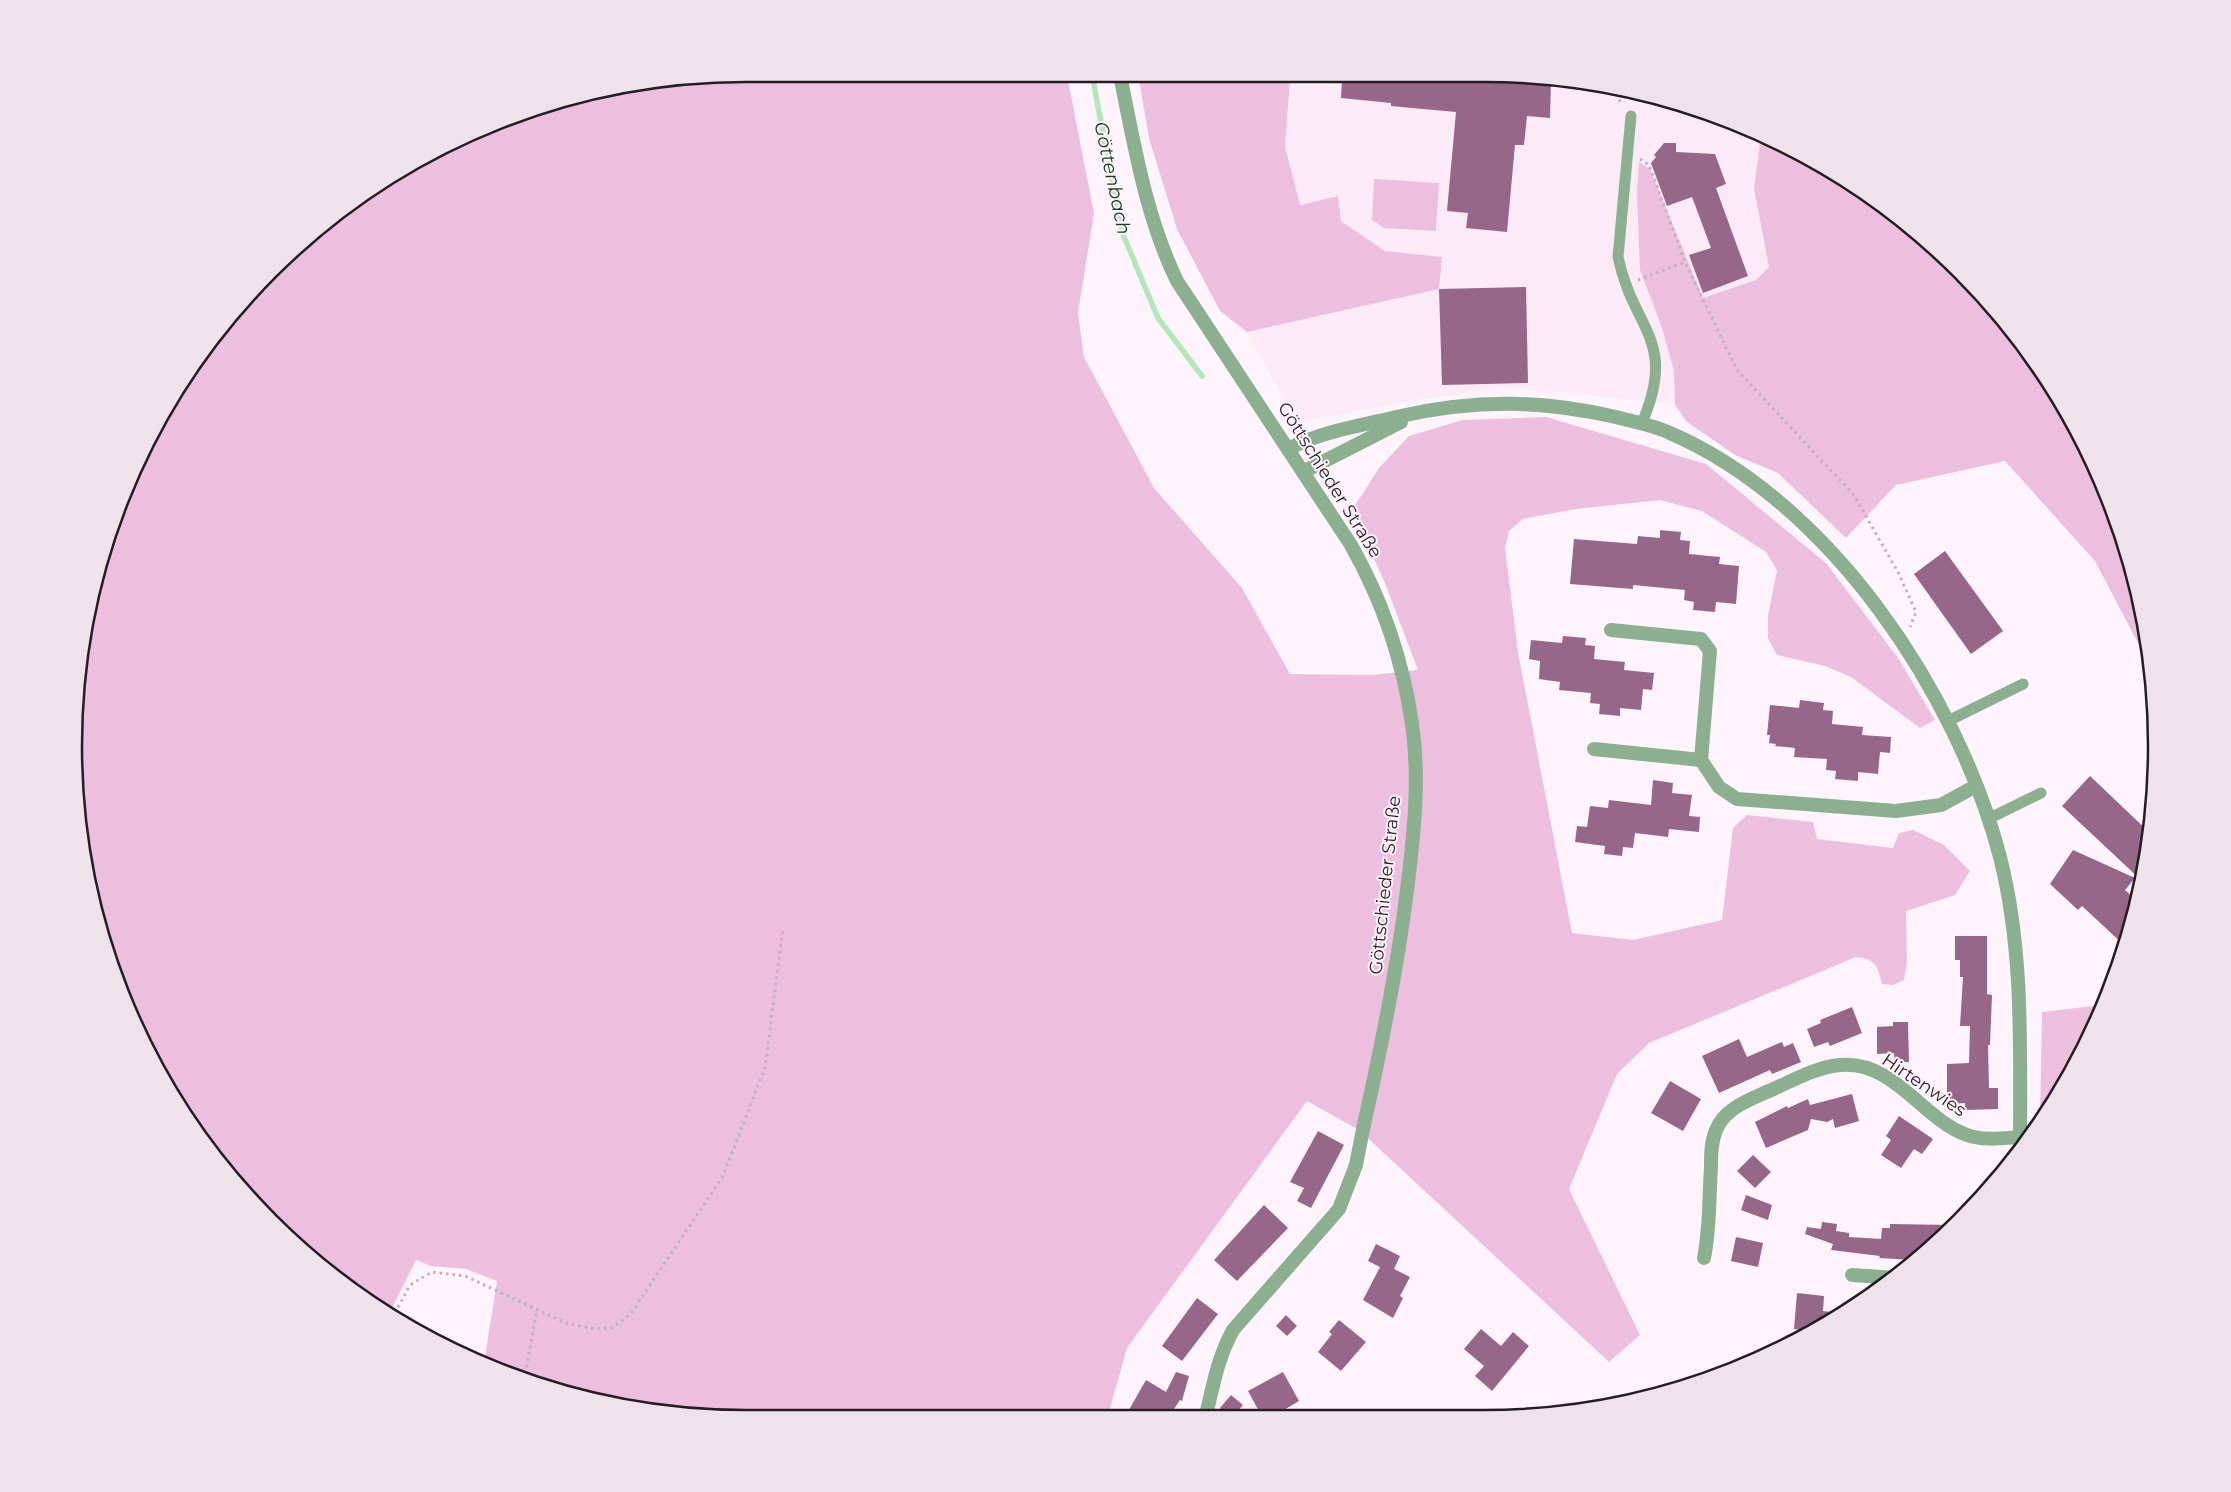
<svg xmlns="http://www.w3.org/2000/svg" width="2231" height="1492" font-family="Montserrat,sans-serif">
  <style>
    .built { fill: #fdeaf7 }
    .green { fill: #ebbfdd }
    .lines { fill: none; stroke-linecap: round; stroke-linejoin: round }
    .stream { stroke: #b5e5bb; stroke-width: 5.5 }
    .building { fill: #966788 }
    .path { stroke: #bdb3b9; stroke-width: 3; stroke-dasharray: 2.5 4; stroke-linecap: butt }
    .service { stroke: #8baf8f; stroke-width: 11 }
    .minor { stroke: #8baf8f; stroke-width: 14 }
    .tertiary { stroke: #8baf8f; stroke-width: 14 }
    .labels { text-anchor: middle; stroke-width: 4; stroke-linejoin: round; paint-order: stroke }
    .street-label { font-size: 18px; fill: #251d23; stroke: #fff4fb }
    .water-label { font-size: 19px; font-style: italic; fill: #0f421c; stroke: #fff4fb }
    .rim { fill: none; stroke: #251d23; stroke-width: 2.5 }
  </style>
  <rect width="100%" height="100%" fill="#fff4fb"/>
  <path class="built" d="M1290 80H1573L1659 97 1761 135 1754 189 1769 267 1757 280 1703 298 1650 169 1639 162 1662 328 1675 371V405L1571 393 1497 388 1403 402 1302 422 1293 416 1247 332 1439 289 1442 257 1385 251 1341 221 1300 206 1285 146Z"/>
  <g class="green">
    <path d="M658 80H1068L1094 213 1078 313 1084 357 1154 488 1242 588 1290 674 1373 675 1418 670 1385 583 1352 510 1379 468 1409 436 1463 420 1546 417 1706 464 1826 563 1898 658 1935 720 1920 728 1851 677 1825 666 1777 655 1768 638V616L1777 570 1766 552 1702 511 1660 500 1576 509 1523 519 1509 531 1505 548 1518 652 1572 933 1633 940 1722 920 1733 828 1747 815 1813 822 1817 839 1893 848 1899 833 1913 830 1944 845 1970 871 1955 895 1906 911 1907 962 1904 980 1893 985 1882 984C1878 966 1875 959 1856 957L1649 1043 1617 1074 1569 1189 1640 1335 1609 1362 1359 1130 1307 1101 1127 1348 1108 1415 658 1412 530 1383 484 1363 497 1281 466 1269 431 1266 416 1260 391 1310 303 1251 213 1155 164 1082 110 962 87 877 75 702 87 615 125 489 213 337 303 241 372 187 530 109Z"/>
    <path d="M1139 80H1290L1285 146 1300 205 1338 196 1341 221 1385 251 1442 257 1439 289 1247 332 1220 311 1177 229 1149 138Z"/>
    <path d="M1761 135 1782 143 1928 241 2019 337 2088 449 2134 572 2150 666 2095 561 2005 461 1896 485 1846 538 1778 473 1735 455 1687 422 1675 405 1674 371 1662 328 1640 270 1637 193 1639 162 1650 169 1703 298 1756 280 1769 267 1754 189Z"/>
    <path d="M1374 179 1439 183 1436 231 1384 228 1372 220Z"/>
    <path d="M2102 1005 2067 1082 2040 1120 2042 1012Z"/>
  </g>
  <g class="lines">
    <path class="stream" d="M1093 80 1122 232 1158 318 1202 376"/>
  </g>
  <g class="building">
    <path d="M1342 80H1551L1550 118 1527 116 1524 145H1515L1507 232 1466 228 1468 213 1447 211 1456 112 1391 106V103L1341 98Z"/>
    <path d="M1664 143H1676V152L1715 154 1726 184 1716 188 1748 276 1703 293 1689 255 1711 248 1692 197 1667 206 1651 163 1656 157 1654 155Z"/>
    <path d="M1526 287 1528 383 1442 385 1439 289Z"/>
    <path d="M1660 530 1681 532 1680 540 1690 541 1689 554 1720 557 1719 564 1739 566 1736 604 1716 602 1715 612 1693 610 1694 602 1684 600 1685 590 1633 585V589L1570 584 1574 539 1637 544 1638 536 1660 538Z"/>
    <path d="M1945 551 2003 631 1971 654 1914 574Z"/>
    <path d="M1563 636 1586 638 1585 645 1595 646 1594 659 1625 662 1624 670 1654 673 1652 690 1643 689 1641 710 1620 708V716L1599 714 1600 704 1590 703 1591 693 1559 690 1560 682 1539 679 1540 661 1529 659 1531 640 1562 643Z"/>
    <path d="M1800 700 1824 703 1823 710 1833 711 1832 724 1863 727 1862 735 1891 737 1890 753 1880 752 1878 774 1858 772V781L1835 779 1836 771 1826 770 1827 759 1794 757 1795 748 1775 746 1776 744 1769 743 1770 735H1767L1770 705 1799 708Z"/>
    <path d="M2090 776 2151 834 2141 880 2062 806Z"/>
    <path d="M1653 780 1673 783 1672 793 1692 795 1689 816 1700 817 1699 832 1669 829 1668 837 1635 833 1633 848 1623 847 1622 856 1604 854 1605 846 1575 842 1577 826 1587 827 1590 806 1608 808 1609 800 1651 805Z"/>
    <path d="M2073 850 2135 878 2125 890 2136 900 2125 946 2082 906 2078 910 2050 884Z"/>
    <path d="M1955 936H1987V994L1992 995 1990 1045H1988L1989 1088H1998V1109L1965 1110V1103L1947 1104V1064L1969 1063 1970 1026H1960L1963 977H1960V960H1955Z"/>
    <path d="M1852 1007 1862 1033 1830 1046 1828 1042 1814 1047 1807 1029 1821 1023 1820 1020Z"/>
    <path d="M1893 1022H1908L1909 1062H1895L1894 1053 1877 1054V1027L1893 1026Z"/>
    <path d="M1739 1039 1747 1057 1782 1042 1784 1047 1793 1043 1801 1062 1772 1074 1770 1070 1719 1093 1702 1056Z"/>
    <path d="M1670 1081 1701 1099 1683 1131 1651 1113Z"/>
    <path d="M1852 1094 1859 1121 1835 1128 1833 1119 1827 1122 1811 1119 1808 1130 1766 1148 1755 1122 1787 1106 1788 1108 1808 1099 1810 1105Z"/>
    <path d="M1899 1116 1933 1139 1922 1154 1914 1149 1901 1168 1881 1155 1891 1140 1886 1136Z"/>
    <path d="M1318 1131 1344 1145 1311 1208 1297 1201 1304 1188 1290 1182Z"/>
    <path d="M1753 1155 1771 1172 1755 1188 1737 1171Z"/>
    <path d="M1746 1195 1772 1205 1768 1220 1741 1210Z"/>
    <path d="M1264 1205 1288 1228 1237 1281 1214 1260Z"/>
    <path d="M1822 1222 1837 1224 1836 1231 1849 1233V1237L1881 1239 1882 1228H1890V1224L1952 1225 1935 1242H1925L1924 1251 1914 1260 1879 1258 1880 1256 1831 1250 1833 1244 1805 1234 1807 1227 1821 1229Z"/>
    <path d="M1736 1237 1763 1243 1758 1267 1731 1261Z"/>
    <path d="M1376 1244 1400 1256 1394 1269 1410 1277 1400 1296 1403 1298 1393 1318 1363 1300 1380 1267 1368 1261Z"/>
    <path d="M1797 1293 1824 1296 1823 1311 1840 1313 1811 1331 1794 1329Z"/>
    <path d="M1197 1298 1218 1314 1182 1361 1162 1346Z"/>
    <path d="M1286 1315 1297 1326 1287 1336 1276 1326Z"/>
    <path d="M1339 1320 1366 1342 1341 1371 1318 1352 1332 1334 1329 1332Z"/>
    <path d="M1481 1329 1501 1346 1513 1332 1529 1346 1492 1391 1475 1376 1484 1366 1464 1349Z"/>
    <path d="M1176 1372 1189 1376 1182 1401 1180 1400 1170 1415H1126L1146 1380 1166 1392Z"/>
    <path d="M1283 1372 1299 1401 1274 1416 1261 1415 1248 1391Z"/>
    <path d="M1231 1395 1243 1405 1234 1415H1229L1220 1408Z"/>
  </g>
  <g class="lines">
    <g class="path">
      <path d="M1551 84H1561"/>
      <path d="M1613 88 1622 105"/>
      <path d="M1640 159 1649 165 1685 262 1737 370 1854 495 1899 574 1916 612 1910 627"/>
      <path d="M1638 280 1685 262"/>
      <path d="M395 1313 410 1285 432 1272 465 1276 566 1323 595 1329 611 1328 630 1315 723 1176 765 1068 783 928"/>
      <path d="M524 1380 537 1310"/>
    </g>
    <g class="service">
      <path d="M1631 116 1618 257C1633 330 1678 339 1642 423"/>
      <path d="M1948 721 2023 684"/>
      <path d="M1988 819 2041 793"/>
    </g>
    <g class="minor">
      <path d="M1288 449C1323 431 1363 425 1401 416 1476 399 1542 400 1616 417 1634 422 1653 425 1670 433 1830 502 1957 693 2000 857 2024 951 2020 1051 2020 1148"/>
      <path d="M1303 472 1401 422"/>
      <path d="M1611 630 1701 639 1710 651 1701 760 1719 787 1737 799 1896 811 1941 805 1976 786"/>
      <path d="M1594 749 1701 760"/>
      <path d="M1704 1258C1710 1229 1709 1197 1711 1167 1711 1155 1711 1142 1716 1130 1725 1108 1749 1100 1769 1091 1792 1081 1816 1067 1840 1065 1894 1060 1922 1119 1967 1135 1984 1141 2003 1138 2020 1137"/>
      <path d="M1852 1275 1896 1278"/>
      <path d="M1206 1415C1213 1386 1218 1357 1233 1330L1339 1209 1356 1165 1363 1129"/>
    </g>
    <path class="tertiary" d="M1121 80C1135 148 1146 217 1177 281L1351 545C1382 600 1403 661 1412 724 1420 778 1414 835 1407 890 1397 971 1381 1049 1363 1129"/>
  </g>
  <g class="labels">
    <g class="street-label">
      <text transform="translate(1330 480) rotate(58)" y="6">Göttschieder Straße</text>
      <text transform="translate(1385 885) rotate(-84)" y="6">Göttschieder Straße</text>
      <text transform="translate(1924 1085) rotate(34)" y="6">Hirtenwies</text>
    </g>
    <g class="water-label">
      <text transform="translate(1113 178) rotate(78)" y="7">Göttenbach</text>
    </g>
  </g>
  <path d="M0 0H2231V1492H0ZM746 82H1484A664 664 0 0 1 2148 746V746A664 664 0 0 1 1484 1410H746A664 664 0 0 1 82 746V746A664 664 0 0 1 746 82Z" fill="#eee3ea" fill-rule="evenodd"/>
  <path class="rim" d="M746 82H1484A664 664 0 0 1 2148 746V746A664 664 0 0 1 1484 1410H746A664 664 0 0 1 82 746V746A664 664 0 0 1 746 82Z"/>
</svg>
